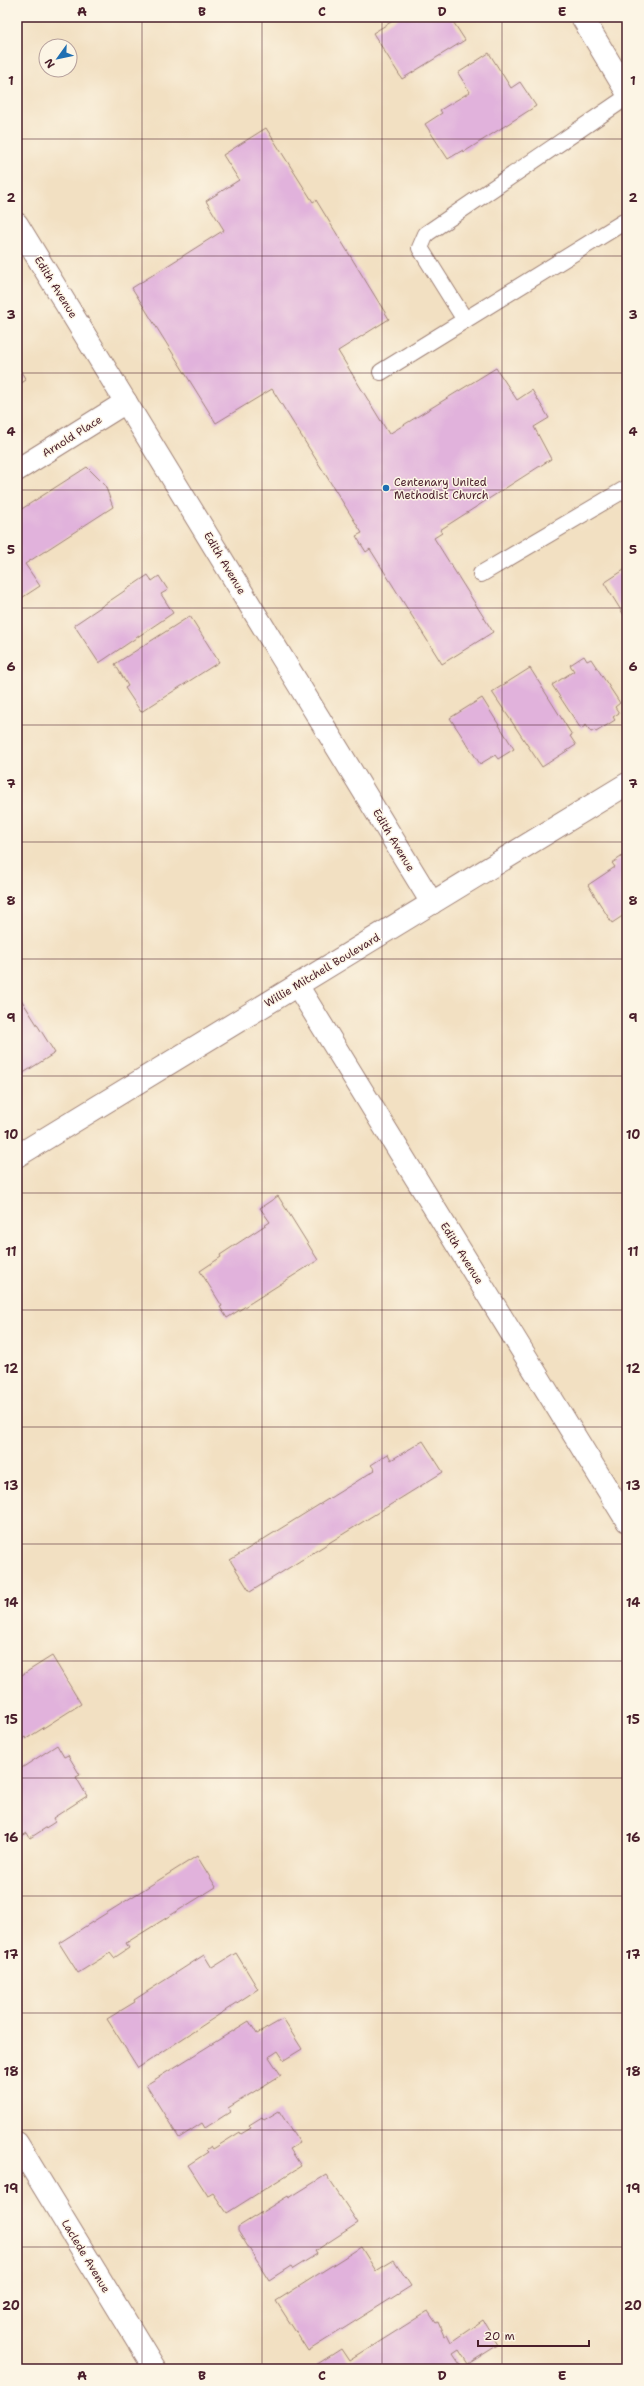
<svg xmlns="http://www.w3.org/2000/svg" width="644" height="2386" font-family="'Shantell Sans',sans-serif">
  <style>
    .building { fill: #e1b2dc }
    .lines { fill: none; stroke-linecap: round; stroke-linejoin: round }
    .lane-casing { stroke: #9e8076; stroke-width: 18 }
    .street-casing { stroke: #9e8076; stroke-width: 24 }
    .secondary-casing { stroke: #9e8076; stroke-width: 24 }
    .lane { stroke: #fff; stroke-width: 16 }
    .street { stroke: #fff; stroke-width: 22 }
    .secondary { stroke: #fff; stroke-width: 22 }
    .grid { fill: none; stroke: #4a1f2b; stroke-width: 1; stroke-opacity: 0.55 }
    .poi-dot { fill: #1f6fb2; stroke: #fcf5e5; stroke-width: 1.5 }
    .labels { text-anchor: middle; stroke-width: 3; stroke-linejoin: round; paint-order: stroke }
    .street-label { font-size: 11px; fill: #4a1f2b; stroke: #fcf5e5 }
    .poi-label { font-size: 11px; fill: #4a1f2b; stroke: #fcf5e5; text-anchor: start }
    .neatline { fill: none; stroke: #4a1f2b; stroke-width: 1.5 }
    .grid-label { font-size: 13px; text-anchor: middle; font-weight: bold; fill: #4a1f2b }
  </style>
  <rect width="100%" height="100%" fill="#fcf5e5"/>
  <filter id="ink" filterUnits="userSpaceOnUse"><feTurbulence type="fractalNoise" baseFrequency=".025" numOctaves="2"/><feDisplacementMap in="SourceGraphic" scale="8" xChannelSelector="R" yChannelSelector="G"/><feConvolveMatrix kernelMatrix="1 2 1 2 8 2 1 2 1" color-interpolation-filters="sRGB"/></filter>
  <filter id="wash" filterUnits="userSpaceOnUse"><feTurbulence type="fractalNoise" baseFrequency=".012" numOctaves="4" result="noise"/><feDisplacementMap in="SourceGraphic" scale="16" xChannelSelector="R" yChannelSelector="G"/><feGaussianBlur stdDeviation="0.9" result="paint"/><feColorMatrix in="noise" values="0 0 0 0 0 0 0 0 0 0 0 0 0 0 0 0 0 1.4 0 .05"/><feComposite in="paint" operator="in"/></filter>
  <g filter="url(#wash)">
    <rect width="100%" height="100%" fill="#f2e0c2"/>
    <g id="blocks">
      <g class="building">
        <path d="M399 17H450L465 40 402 79 373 33Z"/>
        <path d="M489 53 511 88 520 82 536 106 464 152 463 150 448 159 425 124 442 113 440 110 470 92 458 73Z"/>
        <path d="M266 128 313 202 316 200 389 319 338 351 389 434 496 368 517 400 532 390 549 418 534 427 551 459 440 530 442 533 434 538 493 632 442 664 370 549 366 552 356 536 362 533 272 389 216 423 132 288 224 230 206 201 239 180 223 155Z"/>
        <path d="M17 365 26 380 17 386Z"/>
        <path d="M87 467 105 485 113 507 25 564 40 586 17 601V512Z"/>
        <path d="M627 568V620L604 583Z"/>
        <path d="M148 575 152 581 159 576 168 590 161 594 173 613 99 663 74 625Z"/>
        <path d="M190 616 219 662 141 712 125 688 128 686 115 664Z"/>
        <path d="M584 656 587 661 591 659 620 703 615 707 619 713 613 717 615 720 596 732 595 730 591 732 586 725 581 729 552 685 574 671 570 665Z"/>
        <path d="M530 668 572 735 570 736 576 745 542 767 492 692Z"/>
        <path d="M482 698 514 749 498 759 495 755 480 764 450 718Z"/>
        <path d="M627 853V913L612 923 588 885 615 867 612 863Z"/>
        <path d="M17 993 55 1053 17 1077Z"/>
        <path d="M278 1196 318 1260 227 1318 220 1307 222 1306 200 1271 221 1257 220 1255 270 1222 260 1208Z"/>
        <path d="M423 1441 443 1472 250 1592 230 1560 375 1470 371 1465 388 1454 391 1460Z"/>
        <path d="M52 1656 81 1704 26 1739 25 1737 17 1742V1678Z"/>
        <path d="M57 1745 64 1757 68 1755 80 1775 76 1777 87 1796 53 1818 55 1822 30 1838 27 1833 17 1839V1771Z"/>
        <path d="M197 1856 216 1887 126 1943 129 1948 114 1958 110 1953 78 1973 59 1943Z"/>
        <path d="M236 1953 258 1989 138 2068 107 2019 135 2002 134 2000 204 1955 212 1968Z"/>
        <path d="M283 2019 302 2049 284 2060 278 2051 269 2057 281 2075 228 2108 230 2112 205 2128 202 2123 179 2138 146 2085 249 2021 257 2034Z"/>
        <path d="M279 2111 300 2143 290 2149 301 2166 227 2213 213 2193 208 2196 188 2165 208 2152 206 2150 211 2146 213 2149 240 2132 241 2134 251 2128 249 2125 262 2117 264 2120Z"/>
        <path d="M326 2175 358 2223 315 2251 317 2254 293 2269 291 2266 269 2280 238 2231V2227L288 2196 289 2198Z"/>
        <path d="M361 2247 376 2271 394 2260 411 2286 308 2351 276 2301Z"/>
        <path d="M428 2311 436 2323 438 2322 444 2336 447 2334 451 2342 483 2320 498 2345 468 2364 459 2350 453 2354 461 2366 456 2369H318L316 2365 341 2349 349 2361Z"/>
      </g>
    </g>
  </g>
  <g filter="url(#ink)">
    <use href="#blocks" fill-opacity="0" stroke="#9e8076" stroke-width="1"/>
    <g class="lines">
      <g class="lane-casing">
        <g id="lane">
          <path d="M465 320 420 248 426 234 627 97"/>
          <path d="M381 372 627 220"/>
          <path d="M481 574 627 488"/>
        </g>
      </g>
      <g class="street-casing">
        <g id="street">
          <path d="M17 224 432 903"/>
          <path d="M17 470 126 402"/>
          <path d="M297 985 627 1521"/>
          <path d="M17 2143 155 2369"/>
        </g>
      </g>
      <g class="secondary-casing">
        <g id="secondary">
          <path d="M582 17 627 92"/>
          <path d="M17 1156 627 784"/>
        </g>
      </g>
      <use href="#lane" class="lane"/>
      <use href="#street" class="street"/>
      <use href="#secondary" class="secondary"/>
    </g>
  </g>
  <path class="grid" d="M142 17V2369M262 17V2369M382 17V2369M502 17V2369M17 139H627M17 256H627M17 373H627M17 490H627M17 608H627M17 725H627M17 842H627M17 959H627M17 1076H627M17 1193H627M17 1310H627M17 1427H627M17 1544H627M17 1661H627M17 1778H627M17 1896H627M17 2013H627M17 2130H627M17 2247H627"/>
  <circle class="poi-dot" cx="386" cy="488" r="4"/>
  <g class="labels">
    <g class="street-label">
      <text transform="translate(56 287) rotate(58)" y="4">Edith Avenue</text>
      <text transform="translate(72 436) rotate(-32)" y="4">Arnold Place</text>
      <text transform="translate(225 563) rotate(59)" y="4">Edith Avenue</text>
      <text transform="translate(394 840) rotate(59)" y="4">Edith Avenue</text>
      <text transform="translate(322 970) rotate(-31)" y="4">Willie Mitchell Boulevard</text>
      <text transform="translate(462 1253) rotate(58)" y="4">Edith Avenue</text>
      <text transform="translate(86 2256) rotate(59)" y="4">Laclede Avenue</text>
    </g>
    <g class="poi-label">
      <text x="394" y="486">Centenary United<tspan x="394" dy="13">Methodist Church</tspan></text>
    </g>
  </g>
  <rect width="644" height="2386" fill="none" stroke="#fcf5e5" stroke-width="44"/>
  <g transform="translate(58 58) rotate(237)"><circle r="19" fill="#fcf5e5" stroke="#b59f9b"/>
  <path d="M0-3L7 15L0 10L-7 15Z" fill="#1f6fb2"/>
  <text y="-6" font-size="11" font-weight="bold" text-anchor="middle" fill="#4a1f2b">N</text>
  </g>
  <path d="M478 2340v6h111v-6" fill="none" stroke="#4a1f2b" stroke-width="2"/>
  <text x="484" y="2340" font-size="12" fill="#4a1f2b" stroke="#fcf5e5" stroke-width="3" paint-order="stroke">20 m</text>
  <rect x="22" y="22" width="600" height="2342" class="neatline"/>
  <g class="grid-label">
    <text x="82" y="16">A</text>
    <text x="202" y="16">B</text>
    <text x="322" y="16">C</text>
    <text x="442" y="16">D</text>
    <text x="562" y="16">E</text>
    <text x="11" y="85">1</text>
    <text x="633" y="85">1</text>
    <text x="11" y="202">2</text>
    <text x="633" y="202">2</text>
    <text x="11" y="319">3</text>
    <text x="633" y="319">3</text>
    <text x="11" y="436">4</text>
    <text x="633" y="436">4</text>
    <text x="11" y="554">5</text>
    <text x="633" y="554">5</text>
    <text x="11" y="671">6</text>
    <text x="633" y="671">6</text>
    <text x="11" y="788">7</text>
    <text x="633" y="788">7</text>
    <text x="11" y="905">8</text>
    <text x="633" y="905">8</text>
    <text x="11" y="1022">9</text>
    <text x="633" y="1022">9</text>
    <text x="11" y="1139">10</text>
    <text x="633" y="1139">10</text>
    <text x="11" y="1256">11</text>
    <text x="633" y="1256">11</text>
    <text x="11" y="1373">12</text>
    <text x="633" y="1373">12</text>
    <text x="11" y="1490">13</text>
    <text x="633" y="1490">13</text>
    <text x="11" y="1607">14</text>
    <text x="633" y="1607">14</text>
    <text x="11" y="1724">15</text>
    <text x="633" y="1724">15</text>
    <text x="11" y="1842">16</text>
    <text x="633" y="1842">16</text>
    <text x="11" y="1959">17</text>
    <text x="633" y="1959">17</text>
    <text x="11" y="2076">18</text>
    <text x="633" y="2076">18</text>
    <text x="11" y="2193">19</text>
    <text x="633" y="2193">19</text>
    <text x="11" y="2310">20</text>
    <text x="633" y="2310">20</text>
    <text x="82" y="2380">A</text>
    <text x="202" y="2380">B</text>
    <text x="322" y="2380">C</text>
    <text x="442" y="2380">D</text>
    <text x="562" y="2380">E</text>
  </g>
</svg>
